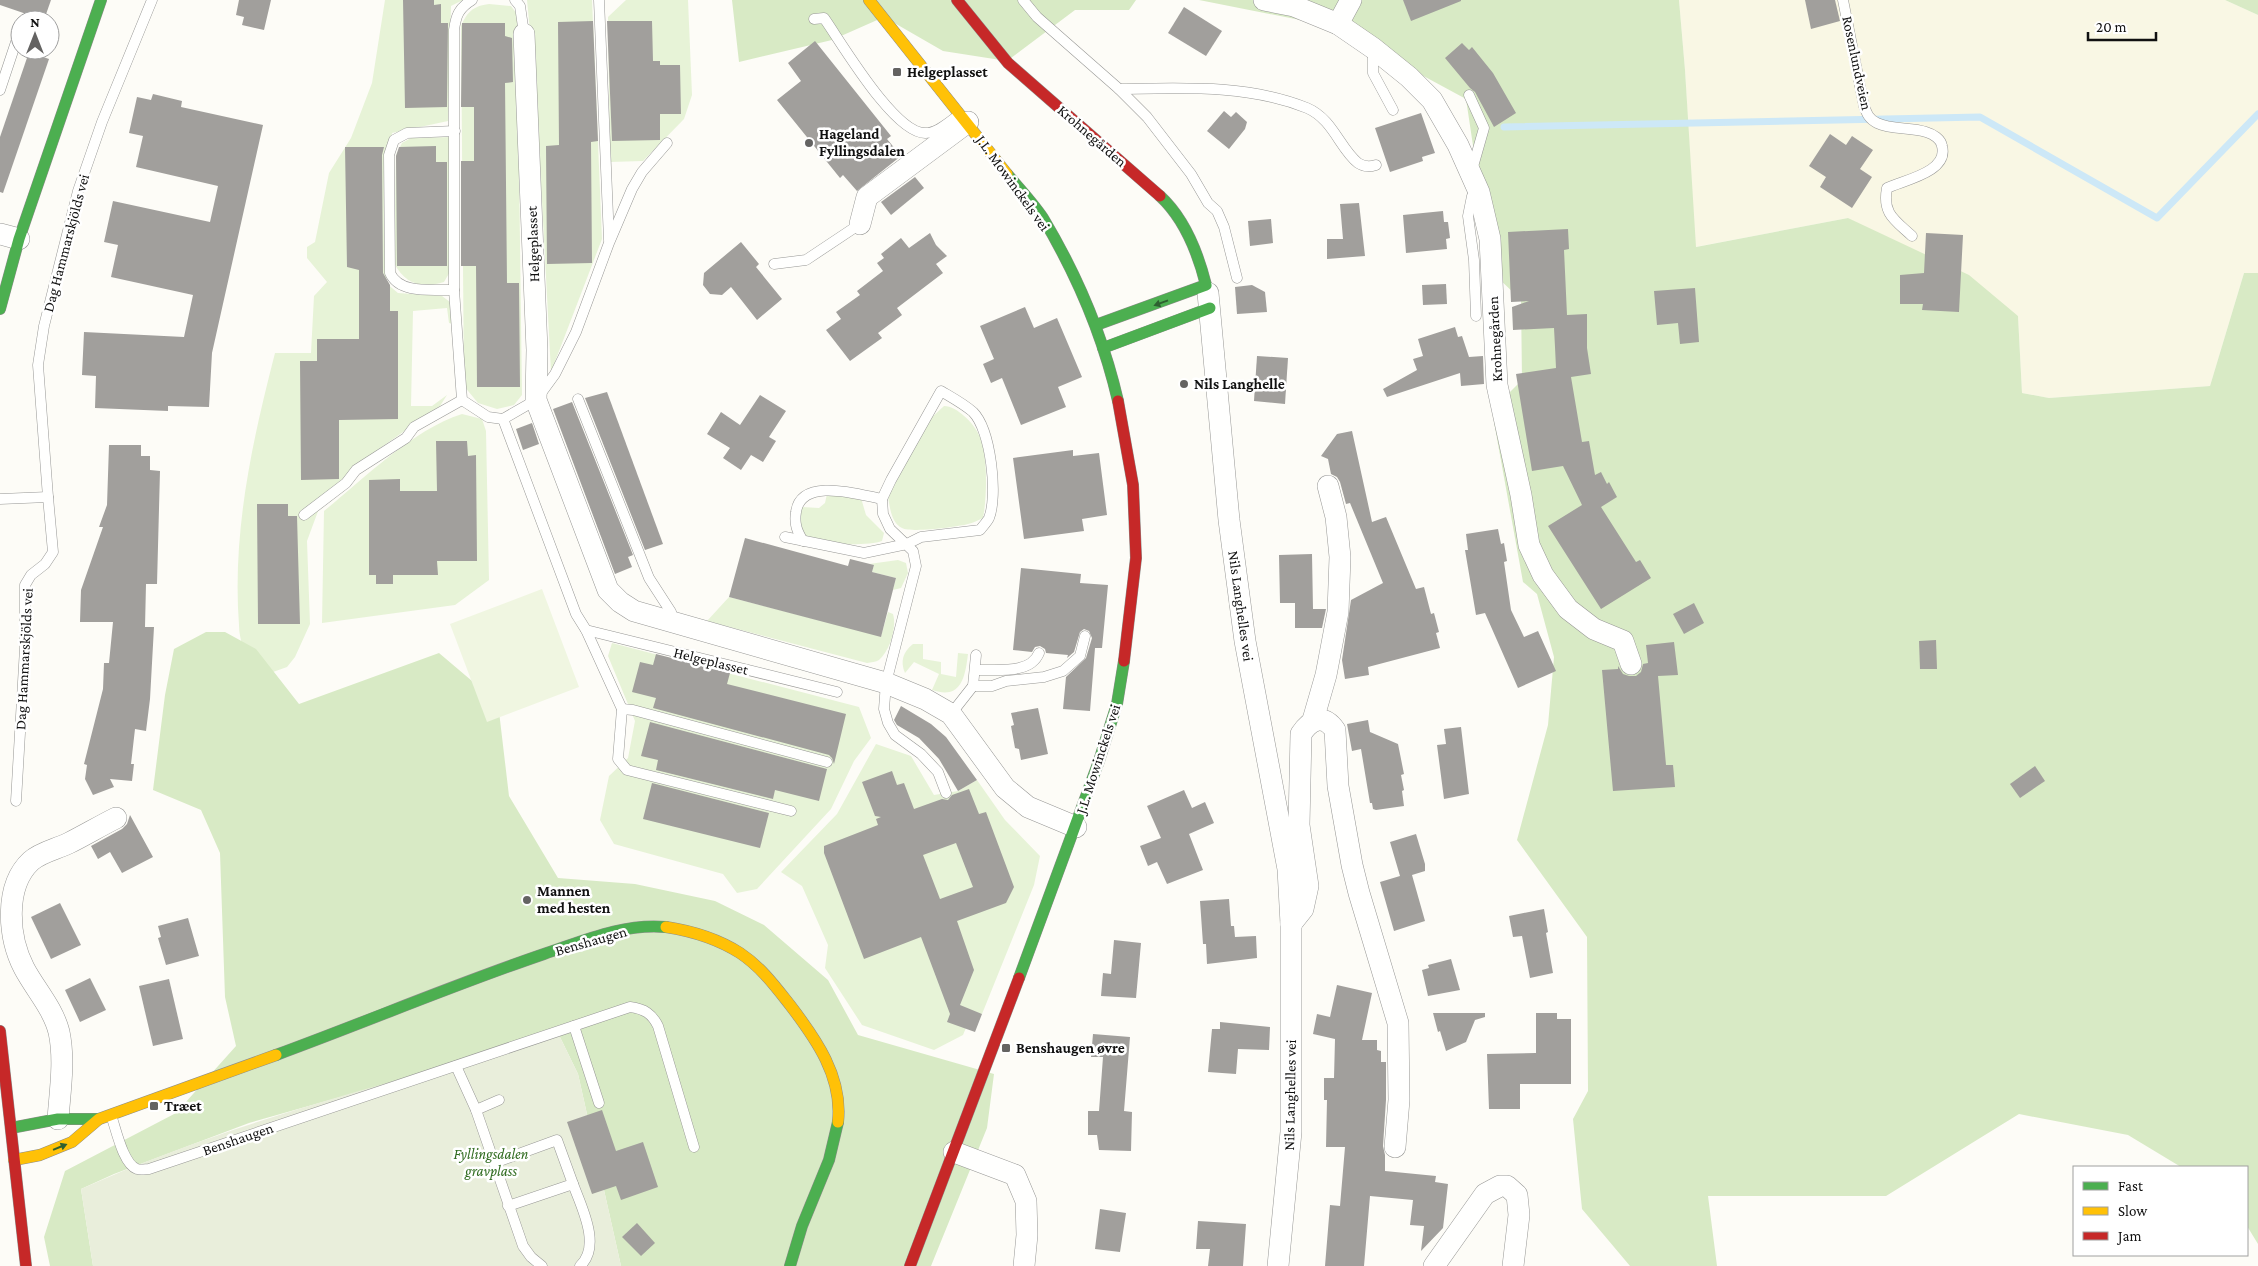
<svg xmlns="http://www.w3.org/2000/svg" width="2258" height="1266" font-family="'Crimson Pro',serif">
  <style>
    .farmland { fill: #f9f7e4 }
    .green { fill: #e7f3d7 }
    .forest { fill: #d8eac5 }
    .cemetery { fill: #e9eedb }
    .pitch { fill: #f0f6e1 }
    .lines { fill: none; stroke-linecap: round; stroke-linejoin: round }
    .stream { stroke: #cde8f7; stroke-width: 7 }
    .building { fill: #a19f9c; fill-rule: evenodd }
    .lane-casing { stroke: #979795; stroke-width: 11 }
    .street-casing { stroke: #979795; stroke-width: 22 }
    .fast-casing { stroke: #8e8d8b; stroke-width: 12 }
    .slow-casing { stroke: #8e8d8b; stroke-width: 12 }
    .jam-casing { stroke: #8e8d8b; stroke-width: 12 }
    .lane { stroke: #fffffe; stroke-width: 10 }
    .street { stroke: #fffffe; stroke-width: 21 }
    .fast { stroke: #4caf50; stroke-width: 11 }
    .slow { stroke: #ffc107; stroke-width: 11 }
    .jam { stroke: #c62828; stroke-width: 11 }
    .oneway { fill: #2e6030 }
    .poi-dot { fill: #646362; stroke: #fff; stroke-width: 2 }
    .labels { text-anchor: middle; stroke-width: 5; stroke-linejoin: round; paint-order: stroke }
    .street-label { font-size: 15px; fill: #111; stroke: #fff }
    .poi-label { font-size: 15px; font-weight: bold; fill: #111; stroke: #fff; text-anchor: start }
    .park-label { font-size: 15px; font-style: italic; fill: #2f6b1f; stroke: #fff }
  </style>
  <rect width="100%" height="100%" fill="#fdfcf7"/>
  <path class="farmland" d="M1679 0H2225L2258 15V273H2244L2210 386 2049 398 2022 393 2018 316 1848 218 1695 247 1685 70Z"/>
  <g class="green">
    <path d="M385 0H463L451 6 448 121 392 133 386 283 398 293 442 296 450 302 453 324 449 323 447 308 413 311 411 406H432L447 395 440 406 369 456 324 495 307 541 310 624 295 657 287 667 273 672 249 670C246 655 239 640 239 625 232 533 252 442 275 353H311L314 296 327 282 307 258V247L315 242 329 173 351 138 372 83Z"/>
    <path d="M527 0H592L602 239 551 372 537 106Z"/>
    <path d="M626 0H688L692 95 684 119 643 161 610 162 608 17Z"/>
    <path d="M489 4 511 6 517 14 522 395 514 405 497 409 478 403 464 386 461 26C467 12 473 6 489 4Z"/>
    <path d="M452 137 451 270 444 282C421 289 405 284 394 263L396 155 402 143 411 138Z"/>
    <path d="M944 406C957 406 975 424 980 437 988 456 987 498 983 518 978 520 973 523 968 524 957 527 912 533 902 528 891 523 890 507 888 497L929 420Z"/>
    <path d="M462 414 482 419 486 431 489 580 455 605 322 623 324 511C365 478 412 430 462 414Z"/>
    <path d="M827 494 861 498 866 515 884 533 882 541C869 546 822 545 809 539 798 533 798 517 802 507L819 508 825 503Z"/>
    <path d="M898 560 906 563 908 573 901 588 893 590 896 578 872 572 874 565 869 564Z"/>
    <path d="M729 597 881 636 888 612 893 614C897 627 890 651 879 660 876 662 871 662 867 663L707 621Z"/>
    <path d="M612 643 859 707 871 738 854 761 831 809 757 889 737 893 723 874 614 844 600 820 609 776 628 758 635 721 608 656Z"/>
    <path d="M913 644H923V659L941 662V674L956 677 958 653 968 654C965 678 961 700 932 690L939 674 914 662 905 673C900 661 903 652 913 644Z"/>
    <path d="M876 744 911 756 934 795 958 791 977 780 1005 820 1040 856 1034 885 982 1014 973 1011 963 1035 934 1050 862 1025 825 968 828 945 802 886 781 872 837 814Z"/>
  </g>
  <g class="forest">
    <path d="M732 0H1136L1129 10H1075L1007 61 943 51 884 17 832 40 739 62Z"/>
    <path d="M1199 0H1679L1685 70 1696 247 1848 218 1969 275 2018 316 2022 393 2049 398 2210 386 2244 273H2258V1244L2247 1226V1167H2181L2128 1135 2019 1114 1886 1196H1708L1717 1266H1630L1582 1209 1573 1119 1588 1091 1587 937 1517 840 1548 725 1554 657 1537 594 1523 582 1494 422 1493 409 1522 380 1521 300 1492 272 1466 99 1331 26Z"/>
    <path d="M2225 0H2258V15Z"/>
    <path d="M206 632H225L256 649 299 704 439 653 498 703 509 796 558 878 635 884 715 901 764 925 828 980 858 1035 994 1074 987 1128 931 1266H621L578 1074 559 1035 249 1123 114 1174 81 1189 93 1266H50L44 1237 65 1171 176 1113 236 1046 225 997 220 853 201 810 153 790 165 695 174 649Z"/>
  </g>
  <path class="cemetery" d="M559 1035 578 1074 621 1266H93L81 1189C234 1120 398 1081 559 1035Z"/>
  <path class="pitch" d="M542 589 579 687 487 722 450 624Z"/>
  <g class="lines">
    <path class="stream" d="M1504 127 1980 117 2157 218 2258 114"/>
  </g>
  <g class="building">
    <path d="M0 0H51L44 20 0 5Z"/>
    <path d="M239 0H271L264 30 242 25 244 17 236 15Z"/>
    <path d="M403 0H434V5L441 4V23H448L447 107 405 108Z"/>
    <path d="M1403 0H1461V1L1411 21Z"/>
    <path d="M1805 0H1835L1840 21 1811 29Z"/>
    <path d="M1184 7 1222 31 1206 56 1168 33Z"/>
    <path d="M593 21 598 141 591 142 592 263 547 264 546 146 559 145 558 22Z"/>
    <path d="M607 21H652L653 61H660V65H680L681 114H660V140L612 141Z"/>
    <path d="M462 23H505V36L512 38 513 82 505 83 507 283H519L520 387H477L476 266H461V161H474V107H461Z"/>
    <path d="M815 41 891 136 887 139 901 156 857 191 843 175 840 178 777 100 801 81 788 63Z"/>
    <path d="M1462 43 1469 50 1472 47 1493 73 1516 113 1494 127 1475 92 1470 88 1445 58Z"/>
    <path d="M29 52 49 59 3 193 0 192V137Z"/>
    <path d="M153 94 182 101 181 107 263 125 212 353 209 407 168 406V411L95 408 96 376 82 375 84 332 184 337 193 295 111 277 118 245 104 242 113 201 210 222 218 186 136 167 143 136 129 133 137 97 151 100Z"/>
    <path d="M1224 111 1231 117 1236 112 1247 122 1245 129 1229 149 1207 131Z"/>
    <path d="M1421 113 1435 153 1422 157 1423 161 1390 172 1375 128Z"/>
    <path d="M1830 134 1846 145 1852 136 1873 150 1860 169 1872 177 1852 208 1820 187 1826 177 1809 166Z"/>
    <path d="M436 146V162H447V266H397L396 156 399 147Z"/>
    <path d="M345 147H384L382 155 383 273 390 285V311H398V419L339 420V479L301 480 300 361H317V339H359V270L347 267Z"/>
    <path d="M915 177 924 188 891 215 881 202Z"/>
    <path d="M1359 203 1365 256 1327 259V239H1343L1340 204Z"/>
    <path d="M1443 211 1444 222H1448L1450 238 1446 239 1447 249 1406 253 1403 215Z"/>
    <path d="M1271 219 1273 243 1250 246 1248 221Z"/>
    <path d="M1568 229 1569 249 1564 250 1567 315 1587 314V348L1591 374 1571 377 1582 442 1589 441 1595 475 1601 472 1607 484 1609 482 1617 497 1601 507 1636 562 1640 560 1651 578 1601 609 1548 526 1582 505 1563 466 1532 471 1516 374 1556 368 1555 347 1554 328 1513 330 1512 307 1529 301 1511 302 1508 232Z"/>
    <path d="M930 233 936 245 947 256 936 264 943 273 897 308 902 315 878 333 882 338 850 361 826 330 841 319 836 312 860 295 857 291 883 271 877 263 884 258 881 254 901 238 909 248Z"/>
    <path d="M1926 233 1963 235 1959 312 1922 310 1923 304H1900V275L1924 273Z"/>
    <path d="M741 242 759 264 756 267 782 299 757 320 731 287 722 295 710 294 703 285 704 273Z"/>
    <path d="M1446 284 1447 304 1423 305 1422 285Z"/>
    <path d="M1252 285 1265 292 1267 312 1237 314 1235 287Z"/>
    <path d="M1695 288 1699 342 1680 344 1678 323 1657 325 1654 291Z"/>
    <path d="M1025 307 1034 328 1057 318 1082 377 1058 387 1066 407 1021 425 1002 378 991 383 983 364 994 359 980 326Z"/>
    <path d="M1455 327 1458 337 1462 336 1469 357 1483 356 1484 384 1461 386 1460 373 1387 397 1383 389 1417 370 1413 359 1423 356 1418 339Z"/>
    <path d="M1257 356 1288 358 1285 404 1254 401Z"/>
    <path d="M607 392 663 544 645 550 585 398Z"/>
    <path d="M760 395 786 411 769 437 776 441 763 462 751 455 741 470 723 458 730 448 707 434 721 412 740 425Z"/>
    <path d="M572 402 633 555 628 557 632 567 615 574 553 409Z"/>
    <path d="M532 423 539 444 523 450 516 429Z"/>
    <path d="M1352 431 1372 522 1386 517 1416 589 1424 587 1431 614 1434 613 1439 632 1436 633 1440 648 1368 667 1369 675 1345 679 1342 660 1351 600 1383 583 1350 503 1346 504 1340 482 1337 477 1331 474 1328 459 1321 456 1337 434Z"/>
    <path d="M436 441H467L468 456 476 455 477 561H437L438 575H393V584H376V575H369V480L400 479V491H437Z"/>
    <path d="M109 445H141V456H150V470L160 471 157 584H146L145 627H154L150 699 146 731 135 729 131 764H134L132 781 110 779 114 787 93 795 85 779 87 765 84 764 103 689 104 663H109L113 622H80L81 590 103 527H99L107 505Z"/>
    <path d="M1073 450V456L1099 453 1107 515 1082 519 1084 531 1024 539 1013 458Z"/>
    <path d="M257 504H288V516H297L300 624H258Z"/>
    <path d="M1498 529 1501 544 1504 543 1507 561 1504 562 1511 610 1524 637 1538 631 1556 671 1518 688 1485 613 1476 615 1465 550H1468L1466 534Z"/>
    <path d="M745 538 848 566 850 559 874 565 872 572 896 578 881 637 729 597Z"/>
    <path d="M1312 554 1313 609H1326L1322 628H1295V603H1280L1279 555Z"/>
    <path d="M1021 568 1081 574 1080 583 1108 585 1102 648H1095L1090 711 1063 709 1066 677 1086 658 1092 638 1089 631 1084 629 1080 632 1074 652 1067 658 1068 655 1046 653 1045 649 1040 646 1035 647 1032 652 1013 650Z"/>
    <path d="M1694 603 1704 623 1684 634 1673 614Z"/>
    <path d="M1936 640 1937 669H1920L1919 641Z"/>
    <path d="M1674 642 1678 675 1658 676 1666 765H1673L1675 787 1613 791 1602 670 1618 669V666L1623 674 1629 676H1636L1641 672 1643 664 1648 663 1646 645Z"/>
    <path d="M656 654 730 673 727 684 846 714 834 764 832 758 829 755 653 708 656 698 632 692 640 662 653 665Z"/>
    <path d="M901 706 931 724 946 737 977 780 958 791 939 759 919 738 897 725 894 720Z"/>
    <path d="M1038 708 1048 754 1021 760 1019 749 1015 748 1011 726 1014 725 1011 713Z"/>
    <path d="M1368 720 1370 732 1398 744 1404 774 1401 775 1404 790 1402 791 1404 806 1376 810 1373 809 1372 803H1370L1361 749 1352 751 1347 724Z"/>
    <path d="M650 722 827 769 819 801 775 790 773 799 656 770 658 760 641 756Z"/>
    <path d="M1461 727 1469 794 1444 799 1437 745 1446 744 1444 729Z"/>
    <path d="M2035 766 2045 781 2020 798 2010 784Z"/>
    <path d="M892 771 897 785 904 783 914 809 942 799 948 800 952 795 969 789 979 814 986 812 1014 887 1006 903 957 921 974 970 960 1005 982 1014 975 1032 947 1022 950 1014 921 937 864 959 824 853V846L878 825 876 819 881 817 875 816 862 782ZM956 843 973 887 940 899 923 855Z"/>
    <path d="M652 783 769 813 760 848 643 819Z"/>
    <path d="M1184 790 1192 808 1205 802 1214 823 1189 834 1203 870 1167 884 1157 862 1148 866 1140 846 1161 838 1147 806Z"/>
    <path d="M130 815 153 857 122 873 110 852 98 859 91 846 122 829 127 824Z"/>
    <path d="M1416 834 1425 864V871L1412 875 1425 921 1394 931 1380 882 1400 876 1390 842Z"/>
    <path d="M1229 899 1231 926H1234L1235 937 1256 936 1257 958 1207 964 1206 944H1203L1200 901Z"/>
    <path d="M60 903 81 945 51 959 31 917Z"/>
    <path d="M1544 909 1548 932 1546 933 1553 973 1530 978 1522 936 1513 937 1509 916Z"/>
    <path d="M188 918 199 956 166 965 158 938 161 937 158 926Z"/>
    <path d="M1114 940 1141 943 1136 998 1101 996 1103 973 1111 974Z"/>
    <path d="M1451 959 1460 990 1428 996 1422 970 1429 968 1428 965Z"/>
    <path d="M90 978 106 1010 80 1022 65 990Z"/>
    <path d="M169 979 183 1039 153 1046 139 986Z"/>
    <path d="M1337 985 1372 993 1362 1040H1377V1050L1381 1051V1062H1386V1100L1383 1146 1385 1155V1171L1436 1176 1435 1182 1448 1184 1443 1228 1421 1251 1424 1226 1410 1225 1413 1200 1370 1196 1364 1266H1325L1330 1205 1340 1206 1345 1147H1326L1327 1100H1324V1078H1334L1335 1039 1313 1034 1317 1014 1330 1017Z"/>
    <path d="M1433 1013H1485V1017L1475 1020 1466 1042 1446 1051 1440 1031 1438 1032Z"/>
    <path d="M1536 1013H1557V1019H1571V1084H1520V1109H1489L1487 1054 1536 1053Z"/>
    <path d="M1220 1022 1270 1027 1269 1050 1238 1049 1236 1074 1208 1072 1212 1029H1220Z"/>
    <path d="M1093 1034 1130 1037 1124 1111 1132 1112 1131 1151 1099 1150 1097 1135H1088V1111H1099L1103 1057H1091Z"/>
    <path d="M602 1110 616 1151 643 1142 658 1187 621 1200 616 1186 592 1194 567 1122Z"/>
    <path d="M1100 1209 1126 1213 1120 1252 1095 1249Z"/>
    <path d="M1198 1221 1246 1224 1243 1266H1208L1210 1249H1196Z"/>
    <path d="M637 1223 655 1243 641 1256 622 1237Z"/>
  </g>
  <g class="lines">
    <g class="lane-casing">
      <g id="lane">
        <path d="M472 0C459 8 456 15 454 30V290L462 400 488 417 503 419 536 400 555 374 576 332 609 243 632 189 642 172 667 143"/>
        <path d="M515 0 520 6 524 34"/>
        <path d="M599 0 609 240"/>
        <path d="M1023 0 1037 17 1119 89 1147 117 1191 174 1208 203 1217 211 1224 227 1237 278"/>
        <path d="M1843 0 1864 106C1867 114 1869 119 1877 123 1891 130 1911 127 1926 132 1933 134 1941 139 1942 146 1949 172 1904 180 1887 188 1882 214 1895 220 1912 236"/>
        <path d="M814 19 824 18C841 42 895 135 926 133 938 133 950 121 959 115"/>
        <path d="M1373 49V73L1393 110"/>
        <path d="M1119 89C1182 88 1247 84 1307 108 1333 119 1340 149 1358 163 1364 167 1370 167 1376 165"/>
        <path d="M0 90 20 30"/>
        <path d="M1469 95 1484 128 1472 170"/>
        <path d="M774 264 806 260 860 224"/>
        <path d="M454 290C433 289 400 295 390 273L389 155 394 140 407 133 455 131"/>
        <path d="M1476 316 1474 260 1468 216 1472 196 1477 193"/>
        <path d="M578 399 649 578 671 612 673 622"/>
        <path d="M503 419 576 614 586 630 622 709 618 759 627 770 791 811"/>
        <path d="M0 499 48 497 38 365 44 326 78 191 102 122 152 0"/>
        <path d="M304 515 346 483 356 470 406 438 414 427 462 400"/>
        <path d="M785 537 864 553 907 544 921 537 980 530C983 526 987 522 989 518 998 496 991 430 973 412 964 404 951 397 941 391L891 480 882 499 883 514 890 529 913 551 916 566 886 683 884 709 888 723 895 735 921 754 938 772 946 793"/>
        <path d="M803 541C797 531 794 524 796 512 801 476 860 495 882 499"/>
        <path d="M586 630 837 692"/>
        <path d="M976 670C996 669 1030 675 1039 653"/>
        <path d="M973 686H992L1006 681 1044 677 1063 671 1080 656 1085 636"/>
        <path d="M622 709 633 710 827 762"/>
        <path d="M951 714 973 686 976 655"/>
        <path d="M16 801 25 648V585L31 575 45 564 53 552 48 497"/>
        <path d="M574 1026 599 1103"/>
        <path d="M456 1066 476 1110 523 1246 531 1257 542 1266"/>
        <path d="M476 1110 499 1100"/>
        <path d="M111 1115C116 1129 123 1164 137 1169 141 1170 146 1169 149 1169L630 1007C645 1009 652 1014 658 1026L694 1147"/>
        <path d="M494 1163 557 1140 573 1184"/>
        <path d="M508 1206 573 1184C581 1206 602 1246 580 1266"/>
      </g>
    </g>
    <g class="street-casing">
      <g id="street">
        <path d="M1264 0 1294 6 1338 24 1373 48 1409 77 1432 100 1458 145 1479 192 1490 239 1497 385 1521 495 1529 545 1543 575 1568 609 1594 629 1623 641 1631 664"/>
        <path d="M1338 24 1351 0"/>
        <path d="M524 34 537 350 536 400 608 590 620 602 634 611 886 683 925 699 951 714 1005 788 1028 807 1076 827"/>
        <path d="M860 224 867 197 968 122"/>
        <path d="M0 234 19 239"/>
        <path d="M1208 293 1229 520 1245 641 1288 869 1291 924V1132L1278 1266"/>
        <path d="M1313 720 1326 675 1338 612 1340 557 1336 517 1328 486"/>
        <path d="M1291 924 1303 909 1308 886 1299 825 1301 734C1310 720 1323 713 1335 730L1338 786 1352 865 1359 893 1398 1023 1399 1100 1395 1147"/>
        <path d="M58 1119C60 1091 65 1060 59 1032 53 1008 35 989 24 968 8 937 4 886 31 861 41 852 57 849 69 843 85 835 100 826 116 818"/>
        <path d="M954 1152 1015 1175 1026 1201 1027 1235 1024 1266"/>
        <path d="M1434 1266 1485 1194 1500 1186H1507L1517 1195 1519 1215 1513 1266"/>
      </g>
    </g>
    <g class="fast-casing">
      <g id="fast">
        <path d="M1007 174C1019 188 1033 203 1043 218 1077 275 1103 336 1118 401"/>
        <path d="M0 309 19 239 101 0"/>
        <path d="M1096 325 1206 285C1198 253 1185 219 1160 196"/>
        <path d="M1103 348 1210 308"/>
        <path d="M1019 978 1099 761 1117 704 1124 661"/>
        <path d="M276 1055C366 1022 453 985 544 954 583 941 623 923 666 927"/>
        <path d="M11 1128 58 1119H99"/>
        <path d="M790 1266 802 1226 829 1160 838 1122"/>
      </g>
    </g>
    <g class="slow-casing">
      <g id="slow">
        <path d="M869 0 1007 174"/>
        <path d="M666 927C692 931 718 939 740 953 761 967 775 986 790 1005 816 1039 843 1077 838 1122"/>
        <path d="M14 1160 40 1155 72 1142 99 1119 276 1055"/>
      </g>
    </g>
    <g class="jam-casing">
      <g id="jam">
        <path d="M957 0 1008 63 1160 196"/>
        <path d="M1118 401 1133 485 1136 558 1124 661"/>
        <path d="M0 1031 26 1266"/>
        <path d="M910 1266 1019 978"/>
      </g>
    </g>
    <use href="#lane" class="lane"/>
    <use href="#street" class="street"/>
    <use href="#fast" class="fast"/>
    <use href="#slow" class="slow"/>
    <use href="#jam" class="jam"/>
  </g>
  <defs><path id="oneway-solid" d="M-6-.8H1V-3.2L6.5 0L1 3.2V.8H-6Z" transform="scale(1.25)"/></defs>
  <g class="oneway">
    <use href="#oneway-solid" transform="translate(1161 303) rotate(160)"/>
    <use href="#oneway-solid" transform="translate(60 1147) rotate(-22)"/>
  </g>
  <g class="poi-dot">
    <rect x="892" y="67" width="10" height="10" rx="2.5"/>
    <circle cx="809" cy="143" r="5"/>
    <circle cx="1184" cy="384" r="5"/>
    <circle cx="527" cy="900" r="5"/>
    <rect x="1001" y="1043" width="10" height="10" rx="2.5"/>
    <rect x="149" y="1101" width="10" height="10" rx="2.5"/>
  </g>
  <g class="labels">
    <g class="street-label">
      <text transform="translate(1857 63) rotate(78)" y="5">Rosenlundveien</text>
      <text transform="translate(1092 136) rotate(41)" y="5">Krohnegården</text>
      <text transform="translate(1013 183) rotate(54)" y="5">J.L. Mowinckels vei</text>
      <text transform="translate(66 243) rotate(-75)" y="5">Dag Hammarskjölds vei</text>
      <text transform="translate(533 244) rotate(-92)" y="5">Helgeplasset</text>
      <text transform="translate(1495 339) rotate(-93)" y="5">Krohnegården</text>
      <text transform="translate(1241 606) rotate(82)" y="5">Nils Langhelles vei</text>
      <text transform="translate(24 659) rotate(-87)" y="5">Dag Hammarskjölds vei</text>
      <text transform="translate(711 661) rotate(14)" y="5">Helgeplasset</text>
      <text transform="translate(1098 759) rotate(-72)" y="5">J.L. Mowinckels vei</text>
      <text transform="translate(591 941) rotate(-16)" y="5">Benshaugen</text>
      <text transform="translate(1290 1095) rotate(-89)" y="5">Nils Langhelles vei</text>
      <text transform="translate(238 1139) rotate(-19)" y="5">Benshaugen</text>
    </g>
    <g class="poi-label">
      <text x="907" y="77">Helgeplasset</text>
      <text x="819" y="139">Hageland<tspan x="819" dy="17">Fyllingsdalen</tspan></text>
      <text x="1194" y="389">Nils Langhelle</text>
      <text x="537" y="896">Mannen<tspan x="537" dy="17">med hesten</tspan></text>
      <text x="1016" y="1053">Benshaugen øvre</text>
      <text x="164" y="1111">Træet</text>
    </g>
    <g class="park-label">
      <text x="491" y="1159">Fyllingsdalen<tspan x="491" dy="17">gravplass</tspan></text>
    </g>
  </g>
  <rect x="2073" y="1166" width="175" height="90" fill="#ffffff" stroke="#a0a0a0"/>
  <rect x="2083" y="1182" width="25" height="8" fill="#4caf50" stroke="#a0a0a0"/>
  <text x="2118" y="1191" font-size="15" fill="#111111">Fast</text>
  <rect x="2083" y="1207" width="25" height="8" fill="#ffc107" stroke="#a0a0a0"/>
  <text x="2118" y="1216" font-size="15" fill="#111111">Slow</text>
  <rect x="2083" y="1232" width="25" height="8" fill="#c62828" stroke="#a0a0a0"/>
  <text x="2118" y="1241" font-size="15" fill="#111111">Jam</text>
  <g transform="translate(35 35)"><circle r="24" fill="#ffffff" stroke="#a0a0a0"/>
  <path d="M0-4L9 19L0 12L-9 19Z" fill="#646362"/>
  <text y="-8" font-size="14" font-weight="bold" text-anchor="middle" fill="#111111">N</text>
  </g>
  <path d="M2088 32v8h68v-8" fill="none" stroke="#111111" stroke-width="2.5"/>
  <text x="2096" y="32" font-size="15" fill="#111111" stroke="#ffffff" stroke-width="4" paint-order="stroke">20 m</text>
</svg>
